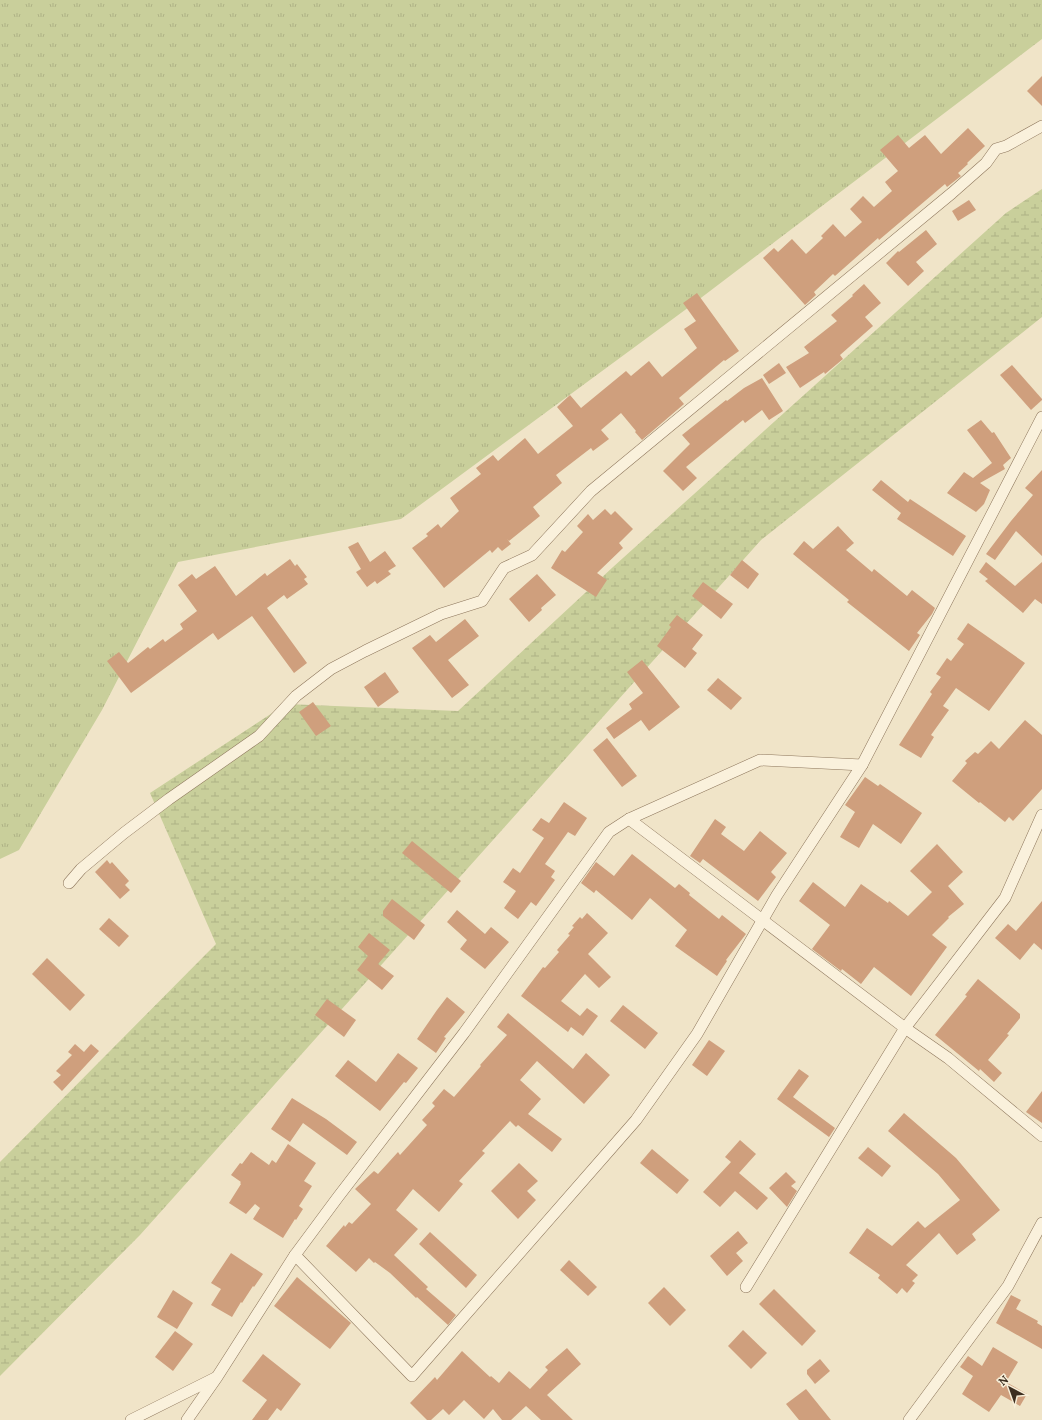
<svg xmlns="http://www.w3.org/2000/svg" width="1042" height="1420" font-family="Lora,serif">
  <style>
    .grass { fill: url(#grass-tufts) }
    .wetland { fill: url(#wetland-marsh) }
    .building { fill: #cf9f7d }
    .lines { fill: none; stroke-linecap: round; stroke-linejoin: round }
    .minor-casing { stroke: #8d765c; stroke-width: 12 }
    .minor { stroke: #faf1dc; stroke-width: 11 }
  </style>
  <defs>
    <pattern id="grass-tufts" width="24" height="20" patternUnits="userSpaceOnUse"><rect width="24" height="20" fill="#c9cf9b"/><path d="M3 7l-1-3M5 7V3M7 7l1-3M15 17l-1-3M17 17v-4M19 17l1-3" fill="none" stroke="#aeb285"/></pattern>
    <pattern id="wetland-marsh" width="20" height="14" patternUnits="userSpaceOnUse"><rect width="20" height="14" fill="#c9cf9b"/><path d="M1 5h8M5 5V1M11 12h8M15 12V8" fill="none" stroke="#aeb285"/></pattern>
  </defs>
  <rect width="100%" height="100%" fill="#f0e4c8"/>
  <path class="grass" d="M0 0H1042V39L685 310 401 519 178 562 102 710 19 850 0 859Z"/>
  <path class="wetland" d="M1042 189V317L761 540 140 1235 0 1376V1162L216 944 150 793 286 704 458 711 613 567 1006 213Z"/>
  <g class="building">
    <path d="M1042 76V106L1027 91Z"/>
    <path d="M968 128 985 146 967 163 968 164 958 173 961 176 947 187 945 184 879 240 878 238 835 276 833 274 814 292 816 295 805 305 763 258 774 248 778 252 792 239 806 254 823 238 821 236 833 224 845 237 862 222 850 209 863 196 874 207 892 191 885 182 898 171 880 150 898 135 909 148 925 135 941 154Z"/>
    <path d="M969 200 976 210 958 221 952 211Z"/>
    <path d="M926 230 937 244 916 262 924 271 908 286 886 263 898 251 899 252Z"/>
    <path d="M864 284 881 303 865 317 873 326 840 355 843 359 825 374 824 372 800 388 786 367 809 353 804 347 837 321 831 315 853 296 852 295Z"/>
    <path d="M697 293 739 351 725 361 724 360 679 398 684 404 642 440 635 432 636 431 621 413 601 430 609 439 593 451 591 448 556 475 562 483 533 507 540 516 509 541 507 539 511 544 502 551 498 547 492 553 490 550 444 588 412 548 428 536 426 534 438 524 441 528 459 511 450 498 481 474 476 468 493 455 498 461 525 438 538 454 573 426 557 407 570 395 581 408 626 371 631 376 649 361 662 377 697 348 684 329 696 321 683 303Z"/>
    <path d="M779 363 786 373 769 384 763 375Z"/>
    <path d="M1012 365 1042 399V400L1031 410 1000 375Z"/>
    <path d="M762 378 783 411 769 420 762 410 745 423 743 420 686 467 697 478 683 491 663 471 690 444 682 435 726 400 727 401 744 388Z"/>
    <path d="M981 420 992 433 994 432 1011 458 1003 465 1005 469 980 483 990 490 984 504 976 512 947 493 964 472 973 478 992 463 967 430Z"/>
    <path d="M1042 470V556L1016 531 995 560 986 554 1011 521 1033 495 1025 488Z"/>
    <path d="M881 480 908 502 910 499 966 536 953 556 897 519 901 513 872 490Z"/>
    <path d="M605 509 611 515 615 511 633 529 619 543 623 548 597 573 607 580 596 597 551 568 562 550 565 552 583 532 577 526 588 514 593 520Z"/>
    <path d="M838 526 854 543 846 550 872 572 874 569 907 596 912 590 935 608 932 614 917 633 920 635 909 651 847 602 849 600 793 554 804 541 813 549Z"/>
    <path d="M358 542 370 562 385 551 396 566 388 571 391 574 377 584 375 581 367 587 356 572 361 569 348 547Z"/>
    <path d="M290 559 295 566 297 564 307 577 304 579 308 584 287 599 284 595 267 608 307 663 294 673 252 616 218 640 213 633 131 693 107 661 119 652 128 663 148 647 150 649 163 639 165 642 183 629 180 624 197 611 178 585 192 574 196 579 215 566 236 596 265 573 267 576Z"/>
    <path d="M742 560 759 574 748 589 730 575Z"/>
    <path d="M986 562 1015 586 1042 562V604L1035 599 1023 613 985 581 988 579 979 572Z"/>
    <path d="M537 574 556 595 541 608 542 610 529 622 509 599Z"/>
    <path d="M703 582 733 604 721 619 692 596Z"/>
    <path d="M677 615 703 635 692 649 697 653 685 668 657 646 671 627 669 625Z"/>
    <path d="M465 619 479 636 448 660 469 685 452 698 412 648 430 635 436 642Z"/>
    <path d="M968 623 1025 663 989 711 956 688 943 706 949 710 931 735 934 737 921 758 899 745 932 694 930 692 941 677 936 674 947 658 951 661 964 644 957 639Z"/>
    <path d="M642 660 680 707 649 731 641 720 614 739 606 728 632 709 629 704 643 693 627 672Z"/>
    <path d="M385 672 399 692 378 707 364 687Z"/>
    <path d="M718 678 742 698 731 710 707 690Z"/>
    <path d="M313 702 331 726 316 736 299 712Z"/>
    <path d="M1025 720 1042 735V789L1013 821 1009 817 1005 822 980 802 979 803 952 781 967 763 965 761 975 752 978 754 991 741 999 749Z"/>
    <path d="M607 738 637 776 622 787 593 750Z"/>
    <path d="M865 777 878 786 880 784 922 813 901 844 873 824 859 848 840 837 855 812 845 805Z"/>
    <path d="M564 802 587 818 575 836 568 832 545 864 555 871 551 877 555 880 536 906 531 902 518 919 504 908 516 891 503 882 513 868 520 873 544 838 532 830 541 818 549 823Z"/>
    <path d="M715 819 726 827 721 834 744 851 760 831 787 853 771 872 776 877 758 901 703 859 700 863 690 856Z"/>
    <path d="M412 841 461 881 451 893 402 853Z"/>
    <path d="M937 844 963 872 948 886 964 904 948 917 949 918 932 935 947 947 911 996 874 967 861 984 842 969 841 971 812 949 830 925 799 901 813 882 845 907 861 884 888 903 889 901 908 916 932 892 910 871Z"/>
    <path d="M632 854 675 888 679 884 690 893 689 895 719 919 722 915 746 934 726 960 727 961 717 976 675 946 687 930 650 898 632 920 596 890 594 893 581 883 596 862 614 876Z"/>
    <path d="M107 860 110 864 112 862 129 881 125 885 130 890 120 899 95 872Z"/>
    <path d="M392 899 425 925 414 940 383 916V911Z"/>
    <path d="M1042 901V950L1034 943 1020 960 995 938 1008 924 1016 931Z"/>
    <path d="M457 910 485 934 491 927 509 942 485 969 460 949 467 940 447 922Z"/>
    <path d="M587 913 608 933 588 954 611 977 599 988 585 974 561 1001 580 1016 587 1008 598 1016 583 1036 571 1027 568 1032 521 996 543 967 545 968 559 952 557 950 570 935 568 934 574 927 572 926 580 917 582 919Z"/>
    <path d="M109 918 129 936 119 947 99 929Z"/>
    <path d="M369 933 390 950 378 964 394 976 382 990 357 970 368 956 358 947Z"/>
    <path d="M47 958 85 995 70 1011 32 974Z"/>
    <path d="M978 979 1020 1014V1018L1007 1034 1009 1035 988 1060 1002 1073 994 1082 980 1069 979 1071 935 1035 967 996 965 995Z"/>
    <path d="M447 997 465 1012 444 1037 446 1038 436 1053 417 1039 437 1010Z"/>
    <path d="M327 999 356 1020 344 1037 315 1015Z"/>
    <path d="M623 1005 658 1033 645 1049 610 1021Z"/>
    <path d="M508 1013 573 1069 586 1053 610 1075 584 1104 537 1061 520 1080 541 1099 528 1114 562 1139 552 1152 518 1125 516 1127 510 1121 482 1151 485 1153 459 1181 463 1184 439 1212 413 1189 396 1210 418 1229 394 1255 428 1287 426 1289 456 1315 448 1325 417 1297 416 1298 390 1273 375 1262 374 1263 369 1258 356 1272 326 1246 344 1225 345 1227 349 1222 352 1224 371 1204 355 1189 374 1171 378 1174 398 1152 400 1155 427 1125 422 1120 435 1106 432 1103 444 1089 454 1097 481 1066 480 1065 507 1035 497 1027Z"/>
    <path d="M709 1040 725 1051 707 1076 692 1065Z"/>
    <path d="M75 1044 84 1052 91 1044 99 1051 62 1091 53 1082 61 1075 56 1071 72 1055 68 1052Z"/>
    <path d="M398 1053 418 1068 406 1083 404 1082 380 1111 335 1076 348 1060 376 1082Z"/>
    <path d="M799 1069 809 1076 793 1097 835 1128 829 1137 777 1099Z"/>
    <path d="M1042 1091V1123L1026 1112Z"/>
    <path d="M292 1098 326 1119 357 1142 347 1155 303 1123 290 1142 271 1129Z"/>
    <path d="M904 1113 956 1158 1000 1210 972 1234 976 1240 957 1255 939 1233 906 1265 918 1275 912 1281 915 1283 907 1293 902 1288 897 1294 878 1278 880 1275 849 1253 867 1228 892 1246 918 1221 925 1228 960 1200 938 1174 888 1131Z"/>
    <path d="M740 1140 756 1154 739 1173 768 1198 757 1210 735 1191 720 1207 703 1192 731 1162 725 1157Z"/>
    <path d="M288 1144 316 1163 304 1181 312 1186 299 1206 303 1209 296 1220 295 1219 283 1238 253 1219 260 1208 255 1204 246 1214 229 1203 241 1184 240 1183 241 1182 231 1175 240 1163 242 1164 251 1152 269 1165 272 1160 276 1163Z"/>
    <path d="M868 1147 891 1166 882 1177 858 1158Z"/>
    <path d="M652 1149 689 1180 677 1194 640 1163Z"/>
    <path d="M519 1163 538 1181 527 1191 536 1200 518 1219 491 1191Z"/>
    <path d="M786 1172 796 1182 791 1186 797 1191 787 1207 769 1188Z"/>
    <path d="M738 1231 748 1243 736 1253 743 1261 727 1276 710 1256Z"/>
    <path d="M430 1232 477 1275 466 1288 419 1244Z"/>
    <path d="M231 1253 263 1274 254 1287 253 1286 242 1303 241 1302 232 1317 211 1305 221 1289 211 1283Z"/>
    <path d="M569 1260 597 1287 588 1296 560 1270Z"/>
    <path d="M297 1277 351 1323 330 1349 274 1306Z"/>
    <path d="M664 1287 686 1310 670 1326 648 1303Z"/>
    <path d="M774 1289 816 1331 802 1346 759 1304Z"/>
    <path d="M173 1290 193 1303 177 1329 157 1317Z"/>
    <path d="M1011 1295 1021 1300 1016 1309 1038 1321 1037 1323 1042 1326V1349L996 1323Z"/>
    <path d="M743 1330 767 1353 751 1369 728 1346Z"/>
    <path d="M175 1331 193 1344 173 1371 155 1357Z"/>
    <path d="M993 1347 1018 1362 1006 1382 1027 1394 1020 1406 1001 1395 989 1412 962 1394 973 1376 960 1367 968 1356 982 1366Z"/>
    <path d="M567 1348 581 1364 547 1395 573 1420H541L526 1406 511 1420H502L493 1409 484 1419 464 1400 449 1415 443 1409 431 1420H427L410 1403 435 1377 437 1380 462 1351 490 1377 491 1376 499 1383 509 1371 530 1389 548 1370 545 1367Z"/>
    <path d="M263 1354 301 1384 281 1411 277 1408 268 1420H252L267 1400 242 1381Z"/>
    <path d="M820 1359 830 1371 815 1384 807 1374V1370Z"/>
    <path d="M806 1389 831 1420H799L786 1404Z"/>
  </g>
  <g class="lines">
    <g class="minor-casing">
      <g id="minor">
        <path d="M629 819 905 1028 948 1058 1042 1136"/>
        <path d="M69 883 81 869 124 833 169 799 259 736 296 696 331 669 365 651 441 614 482 601 504 568 532 555 591 491 952 193 986 163 996 149 1006 146 1042 126"/>
        <path d="M295 1255 412 1376 636 1120 697 1034 777 895 862 765 1042 417"/>
        <path d="M746 1287 905 1028 1005 898 1042 815"/>
        <path d="M131 1420 215 1378"/>
        <path d="M187 1420 217 1377 295 1255 338 1197 464 1033 609 832 629 819 760 760 862 765"/>
        <path d="M909 1420 1008 1286 1042 1223"/>
      </g>
    </g>
    <use href="#minor" class="minor"/>
  </g>
  <g transform="translate(1010 1388) rotate(319)" stroke="#f7eed8" stroke-width="3" paint-order="stroke">
  <path d="M0-3L7 15L0 10L-7 15Z" fill="#3d2e20"/>
  <text y="-6" font-size="11" font-weight="bold" text-anchor="middle" fill="#3d2e20">N</text>
  </g>
</svg>
